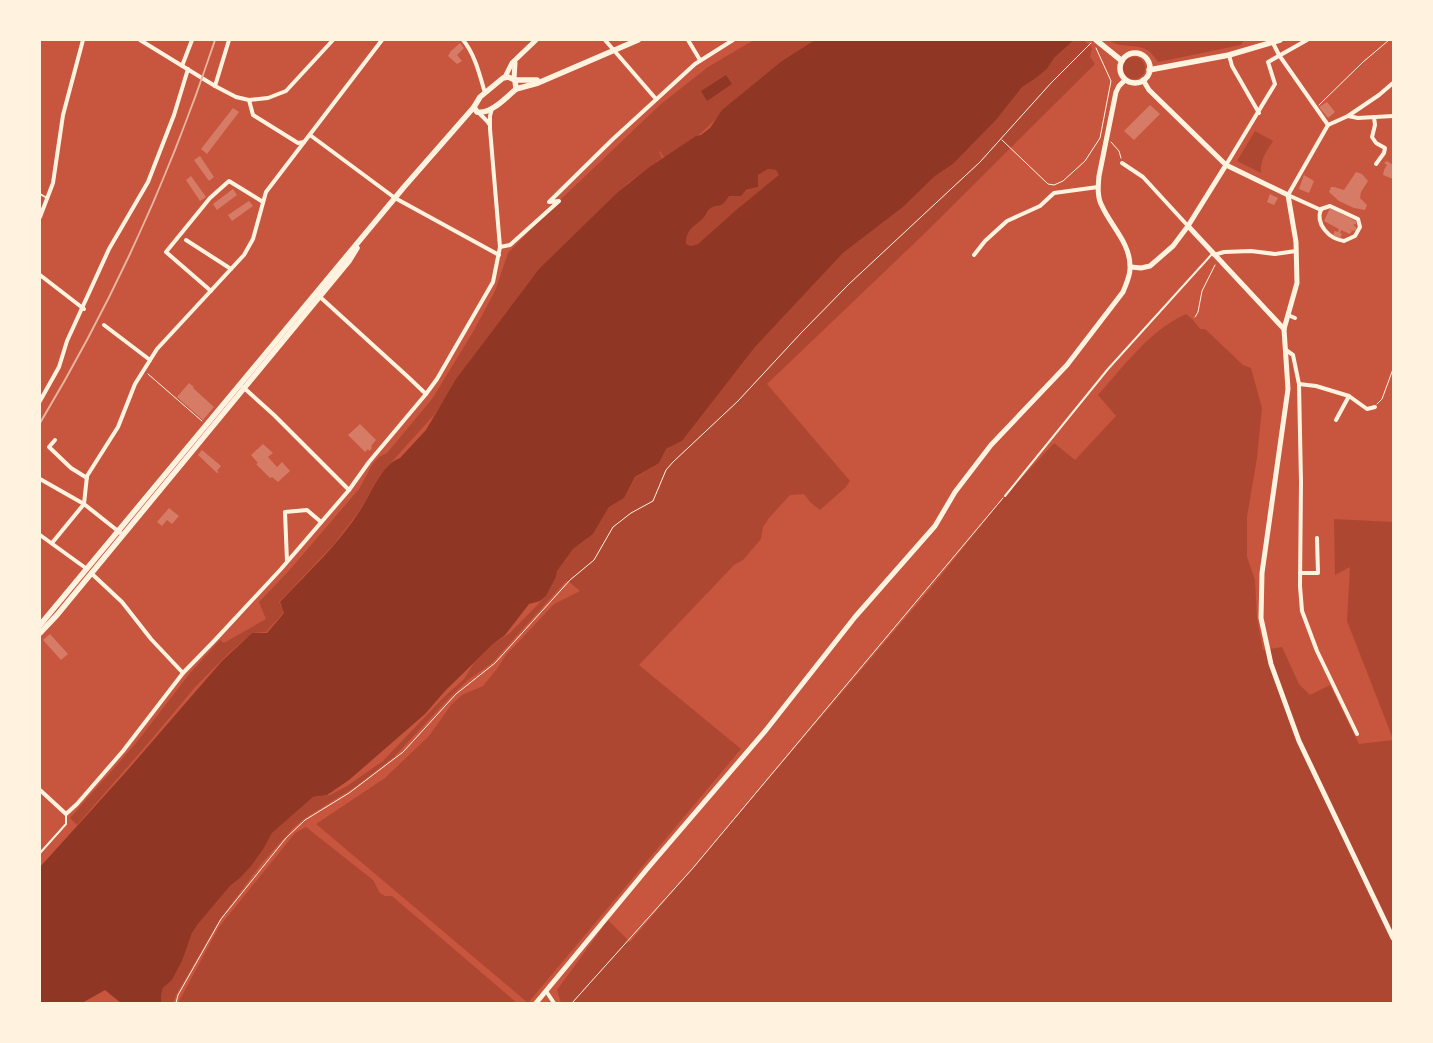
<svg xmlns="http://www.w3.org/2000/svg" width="1433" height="1043" font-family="'Crimson Pro',serif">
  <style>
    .green { fill: #ae4732 }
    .water { fill: #8f3625; fill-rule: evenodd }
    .building { fill: #d67c66 }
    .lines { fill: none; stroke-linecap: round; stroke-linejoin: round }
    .path { stroke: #fff3e0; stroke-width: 1 }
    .service { stroke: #fff3e0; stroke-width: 2 }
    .minor { stroke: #fff3e0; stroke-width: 4 }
    .secondary { stroke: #fff3e0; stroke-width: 5 }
    .primary { stroke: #fff3e0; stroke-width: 5.5 }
    .rail { stroke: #e9b49f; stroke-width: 2 }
  </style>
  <rect width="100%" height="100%" fill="#c8553d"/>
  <g class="green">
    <path d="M754 40H815L749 88 700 134 665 159 660 151 659 152 662 158 628 183 530 281 469 362 434 415 379 476 360 510 334 544 279 602 284 612 266 632 252 633 229 653 196 686 150 741 77 825 70 818 136 743 190 673 220 640 224 643 266 619 259 602 287 573 359 489 372 465 379 457 387 453 432 399 473 332 495 291 508 253 559 201 661 104 708 67Z"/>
    <path d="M1074 40H1084L1092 48 1090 57 1095 64 925 233 767 384 850 481 845 488 820 510 811 503 804 494 790 495 769 518 763 527 761 539 743 560 734 565 639 665 741 749 528 1003 316 824 385 778 429 736 451 705 462 695 483 686 496 670 506 655 554 604 580 591 567 580 492 663 468 680 452 695 394 757 355 787 305 818 293 828 261 864 220 919 176 995 173 1003H161V995L163 988 172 980 182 961 192 933 198 924 230 886 240 878 264 848 272 833 313 797 330 795 347 786 383 761 443 698 464 679 474 663 493 644 510 633 546 596 556 577 557 571 573 549 593 534 609 507 624 498 635 478 655 465 666 449 682 441 755 347 843 253 903 207 935 176 953 164 996 120 1022 86 1036 78 1047 69 1054 58Z"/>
    <path d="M1109 40H1244L1241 45 1158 62C1155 58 1152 53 1147 50 1136 43 1120 49 1109 40Z"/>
    <circle cx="1134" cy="68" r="11"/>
    <path d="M1255 131 1273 141C1266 152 1260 160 1261 173L1237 161Z"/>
    <path d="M768 169 776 170 780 175 736 210 698 244 691 246 686 244C686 226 695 228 705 216 707 214 708 211 710 209 718 202 721 209 729 196L758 187V175Z"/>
    <path d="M1186 314 1193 320 1200 329H1205L1243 365 1251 368 1262 408 1257 458 1247 517V557L1255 580 1257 618 1263 650 1282 647 1299 684 1310 695 1330 685 1359 744 1393 740V1003H561L557 990 608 920 630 942 930 589 1005 496 1054 443 1075 460 1116 416 1098 395C1124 366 1150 330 1186 314Z"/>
    <path d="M1334 519 1393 522V739L1347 621 1350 567 1335 575Z"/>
    <path d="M306 827 373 880 380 893 385 896H392L517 1003H178L219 927 295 833Z"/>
  </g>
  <g class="water">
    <path d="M815 40H1074L1054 58 1047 69 1036 78 1022 87 996 120 953 164 935 176 903 207 843 253 755 347 682 441 666 449 659 463 635 477 624 498 609 507 593 534 573 549 557 571 556 577 546 596 540 601 529 604 505 635 493 644 445 691 425 714 349 780 327 795 313 797 272 833 264 848 251 866 240 878 230 886 198 924 192 933 182 961 172 980 163 988 161 995V1003H121L105 990 82 1003H40V867L125 773 222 661 252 633H267L284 613 280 602C308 572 339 544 361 509 371 493 382 464 400 458L426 430 456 379 539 269 618 192 648 168 696 136 701 135 710 128 722 110 782 61ZM768 169 776 170 779 175 736 210 698 244 691 246 686 244C686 227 696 227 705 216 707 213 708 210 710 209 718 202 720 211 729 196H741L746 190 758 187V175Z"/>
    <path d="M726 75 732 84 707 101 701 91Z"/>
  </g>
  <g class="building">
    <path d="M460 43 464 48 457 55 462 61 457 64 448 56 451 51Z"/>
    <path d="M1327 102 1335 112 1328 118 1319 107Z"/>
    <path d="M1150 105 1160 114 1134 140 1124 131Z"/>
    <path d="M233 108 239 112 207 154 201 149Z"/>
    <path d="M200 156 214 177 209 181 194 160Z"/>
    <path d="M1387 161 1393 165V179L1383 175 1384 170 1387 165 1384 163Z"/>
    <path d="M1356 172 1362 174 1368 181 1361 192 1360 198 1367 205 1365 210 1354 208 1339 201 1329 192 1331 187H1334L1344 190Z"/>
    <path d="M1304 175 1314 181 1309 193 1299 189Z"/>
    <path d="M191 176 206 197 200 201 186 180Z"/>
    <path d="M233 189 237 195 217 210 213 204Z"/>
    <path d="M1270 194 1278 198 1274 205 1267 202Z"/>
    <path d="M249 201 253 206 232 221 228 215Z"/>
    <path d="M1330 208 1356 221V224L1353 225 1356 227V230L1353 231 1347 228 1352 231 1350 234 1341 230 1340 233 1342 234 1340 239 1333 235 1335 231 1338 232 1339 229 1324 221Z"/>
    <path d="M189 383 194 387 193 388 214 407 203 420 177 397Z"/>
    <path d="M360 424 376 440 371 446 372 448 369 451 368 449 365 452 348 435Z"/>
    <path d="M263 444 273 453 268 457 277 467 282 462 290 471 278 482 272 477 270 478 256 464 258 463 251 455Z"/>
    <path d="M202 450 221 466 217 471 219 472 217 473 198 455Z"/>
    <path d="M169 508 179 516 172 524 167 520 162 526 157 522Z"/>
    <path d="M50 634 68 654 61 660 43 640Z"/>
  </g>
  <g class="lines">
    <g class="path">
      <path d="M1319 105 1363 62 1389 40"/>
      <path d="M1002 140 1048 184 1054 185 1063 181 1085 161 1100 138 1111 81 1096 48"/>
      <path d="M1111 142 1119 151 1121 158"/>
      <path d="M1195 317 1198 312 1202 291 1215 265"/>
      <path d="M148 374 202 421"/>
      <path d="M1377 404 1382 399 1393 369"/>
      <path d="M176 1003 178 995 221 919 286 838 305 820 349 793 403 752 456 694 495 663 570 580 594 560 613 527 631 513 653 501 666 470 673 462 738 401 801 333 849 284 980 162 1051 83 1091 43"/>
      <path d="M572 1003 693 868 1003 498"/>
    </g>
    <g class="service">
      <path d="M40 194 47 198"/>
      <path d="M1005 496 1108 369 1212 254"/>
      <path d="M40 853 66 824V816"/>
    </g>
    <g class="minor">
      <path d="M140 40 215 86 236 97 249 100 268 98 286 91 333 40"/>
      <path d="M463 40C475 54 480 76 485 93"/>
      <path d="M605 40 656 99"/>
      <path d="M688 40 700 60"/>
      <path d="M1273 43 1279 55 1328 125"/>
      <path d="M1229 55 1232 66 1259 113"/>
      <path d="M182 66 192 40"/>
      <path d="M215 86 229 40"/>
      <path d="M249 100 253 115 298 143 304 142"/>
      <path d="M479 113 487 121 489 124"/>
      <path d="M1348 116 1358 118 1393 116"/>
      <path d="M1374 117 1375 125 1372 137 1376 143 1385 148 1384 153 1376 164"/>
      <path d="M310 135 395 198 499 255"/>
      <path d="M1122 163 1143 177 1188 226"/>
      <path d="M1226 165 1275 84 1268 62 1307 40"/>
      <path d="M1330 206 1358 219 1360 227 1355 236 1344 241C1329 239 1315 224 1321 209Z"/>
      <path d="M1321 210 1288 195 1328 125 1348 116 1379 95 1393 83"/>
      <path d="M40 217 53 183 63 115 83 40"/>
      <path d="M186 240 231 269"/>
      <path d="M500 247 510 245 559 201 549 202 613 139 695 64 733 40"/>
      <path d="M974 255 985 241 1007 221 1040 206 1054 193 1098 187"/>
      <path d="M1214 255 1224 252 1251 251 1275 254 1296 251"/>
      <path d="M40 275 84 309"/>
      <path d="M211 291 166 252 210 198 229 181 263 202"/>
      <path d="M319 296 407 376 426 394"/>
      <path d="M1288 315 1295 318"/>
      <path d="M104 325 150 360"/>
      <path d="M1286 350 1293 355 1299 384 1301 482 1300 586 1302 611 1317 651 1357 734"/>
      <path d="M1299 384 1316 386 1349 396 1367 409 1375 407"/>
      <path d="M243 387 274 415 349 490"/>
      <path d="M40 401 59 367 67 341 109 249 148 182 174 115 188 69"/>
      <path d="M1336 420 1349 396"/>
      <path d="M55 440 49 447 71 468 87 478"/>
      <path d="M40 479 84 504 123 535"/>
      <path d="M40 535 87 569"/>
      <path d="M52 543 84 504 87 476 118 427 135 384 157 349 244 255 253 239 266 192 382 40"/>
      <path d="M287 561 285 512 307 510 321 522"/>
      <path d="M91 573 122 602 151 639 183 673"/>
      <path d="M1300 573H1318L1317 538"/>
      <path d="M40 790 66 814 77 804 123 751 183 673 216 639 281 569 349 490 369 462 426 394 437 379 493 282 500 247 490 129V116L492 108"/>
      <path d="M546 991 554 1003"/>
    </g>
    <g class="secondary">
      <path d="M505 77 512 63 536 40"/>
      <path d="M514 79 515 63"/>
      <path d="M1143 80 1149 90 1226 165 1288 195 1296 242 1297 283 1284 329 1288 389 1262 573 1261 618 1271 664 1299 741 1393 938"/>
      <path d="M1188 226 1284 329"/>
      <path d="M1131 267 1141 268 1150 266 1173 246 1188 226 1226 165"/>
      <path d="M536 1003 647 869 766 730 855 617 935 526 955 492 991 445 1067 365 1123 292C1126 284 1131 275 1130 266 1130 243 1111 226 1102 206 1097 197 1098 186 1099 176L1116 92 1119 86 1125 80"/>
    </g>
    <g class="primary">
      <path d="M1096 40 1122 61"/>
      <circle cx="1135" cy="68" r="15"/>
      <path d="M1149 70 1229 55 1280 40"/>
      <path d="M508 77 515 80 516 89C507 97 490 115 477 112L474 107 480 97 503 78Z"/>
      <path d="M515 80H537"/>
      <path d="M516 89 538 83 638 40"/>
      <path d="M40 625 404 187 474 107"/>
      <path d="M40 633 57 615 349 261 357 248"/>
    </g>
    <path class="rail" d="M40 423C112 303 171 173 215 40"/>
  </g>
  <rect width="1433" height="1043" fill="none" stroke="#fff3e0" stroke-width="82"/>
</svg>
